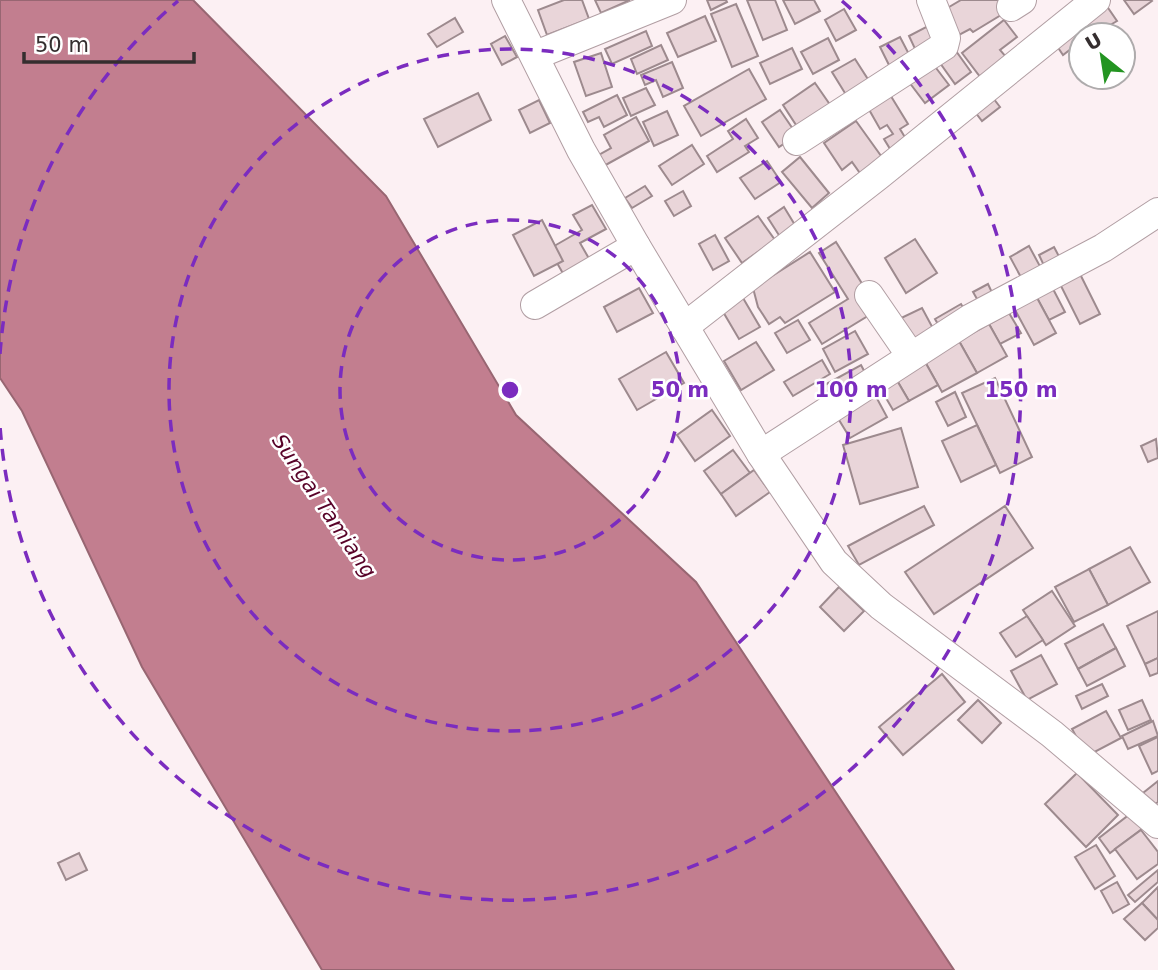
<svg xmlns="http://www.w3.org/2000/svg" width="1158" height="970" font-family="'DejaVu Sans',sans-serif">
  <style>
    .water { fill: #c27e8f; stroke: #986672; stroke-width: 2 }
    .building { fill: #e9d5d9; stroke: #9d8a8e; stroke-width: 2 }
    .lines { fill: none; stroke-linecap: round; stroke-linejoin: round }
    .minor-casing { stroke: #b19ea3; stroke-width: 30 }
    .minor { stroke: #fff; stroke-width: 28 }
    .ring { fill: none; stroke: #7b2cbf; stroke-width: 3.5; stroke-dasharray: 12 9 }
    .labels { text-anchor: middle; stroke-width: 5; stroke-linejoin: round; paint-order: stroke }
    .water-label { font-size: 21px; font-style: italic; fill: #580228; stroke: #fff }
    .centre { fill: #7b2cbf; stroke: #fff; stroke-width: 3.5 }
    .ring-label { font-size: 21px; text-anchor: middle; font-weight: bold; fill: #7b2cbf; stroke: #fff; stroke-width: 5; stroke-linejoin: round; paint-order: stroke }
  </style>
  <rect width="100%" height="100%" fill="#fcf0f3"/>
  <path class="water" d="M0 0H193L386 196 516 415 696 582 954 970H322L142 667 22 411 0 378Z"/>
  <g class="building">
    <path d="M564 0H582L589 19 547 35 538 10Z"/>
    <path d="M595 0H630L601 13Z"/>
    <path d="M707 0H726L727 2 711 10Z"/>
    <path d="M747 0H775L787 30 763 40Z"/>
    <path d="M783 0H814L820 11 795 24Z"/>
    <path d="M961 0H1016L1001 15 973 32 970 29 959 35 944 10Z"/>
    <path d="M1124 0H1151L1152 1 1134 14Z"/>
    <path d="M1104 2 1117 21 1093 35 1081 18Z"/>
    <path d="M736 4 758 56 732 67 711 14Z"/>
    <path d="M844 9 856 30 836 41 825 20Z"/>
    <path d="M705 16 716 41 678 57 667 33Z"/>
    <path d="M455 18 463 32 437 47 428 34Z"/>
    <path d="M1004 20 1017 37 1000 50 1007 58 981 78 962 53Z"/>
    <path d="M928 26 937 44 917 53 909 36Z"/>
    <path d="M1075 28 1081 37V63L1071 49 1063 55 1055 43Z"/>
    <path d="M646 31 652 46 612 64 605 49Z"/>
    <path d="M505 36 517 57 502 65 491 44Z"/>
    <path d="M900 37 912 60 892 71 880 47Z"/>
    <path d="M828 38 839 60 813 74 801 52Z"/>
    <path d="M661 45 668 60 637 74 631 59Z"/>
    <path d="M792 48 802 69 770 84 760 63Z"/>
    <path d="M956 51 971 72 955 84 940 63Z"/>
    <path d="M601 53 612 87 586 96 574 62Z"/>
    <path d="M855 59 871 84 848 98 832 72Z"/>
    <path d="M672 62 683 88 663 97 656 80 645 85 641 75Z"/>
    <path d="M933 64 949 85 925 103 909 82Z"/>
    <path d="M749 69 766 99 701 136 684 106Z"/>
    <path d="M815 83 833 109 800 131 783 105Z"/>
    <path d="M646 88 655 105 631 116 623 98Z"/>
    <path d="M478 93 491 120 438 147 424 119Z"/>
    <path d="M889 93 908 124 900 129 906 139 895 157 884 139 893 134 887 125 880 129 867 106Z"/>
    <path d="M990 94 1000 107 982 121 972 108Z"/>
    <path d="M617 95 627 115 604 127 599 117 588 122 583 112Z"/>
    <path d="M539 100 550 123 530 133 519 110Z"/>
    <path d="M780 110 797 135 779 147 762 122Z"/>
    <path d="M667 111 678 135 654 146 643 122Z"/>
    <path d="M636 117 649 141 602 167 597 156 611 148 604 135Z"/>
    <path d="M746 119 758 138 745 146 749 152 717 172 707 156 733 139 728 131Z"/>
    <path d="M856 121 884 160 862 176 852 162 842 170 824 143Z"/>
    <path d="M692 145 704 164 672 185 659 166Z"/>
    <path d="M800 157 829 193 812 208 782 172Z"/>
    <path d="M767 161 781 182 755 199 740 178Z"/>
    <path d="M645 186 652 196 632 208 625 198Z"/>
    <path d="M683 191 691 206 674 216 665 201Z"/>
    <path d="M592 205 606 229 580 243 591 262 565 277 549 249 582 230 573 215Z"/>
    <path d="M784 207 798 230 782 240 768 218Z"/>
    <path d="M758 216 775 240 742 263 725 238Z"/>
    <path d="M542 220 563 261 534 276 513 235Z"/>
    <path d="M715 235 729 261 713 270 699 244Z"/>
    <path d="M915 239 937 273 906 293 885 258Z"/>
    <path d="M836 242 866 290 871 314 822 344 809 323 848 299 819 253Z"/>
    <path d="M1029 246 1042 270 1023 281 1010 257Z"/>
    <path d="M1054 247 1063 264 1047 272 1039 255Z"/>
    <path d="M810 252 835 292 785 323 780 317 769 324 758 307 753 288Z"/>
    <path d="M1080 274 1100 314 1080 324 1060 284Z"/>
    <path d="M988 284 995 299 981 306 973 292Z"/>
    <path d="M1052 287 1065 312 1049 320 1036 296Z"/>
    <path d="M639 288 653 313 617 332 604 307Z"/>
    <path d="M1036 296 1056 333 1034 345 1014 308Z"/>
    <path d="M743 298 760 327 739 339 722 310Z"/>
    <path d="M961 304 968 316 942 331 935 319Z"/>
    <path d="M922 308 936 334 911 347 897 320Z"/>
    <path d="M1009 313 1021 333 1000 344 989 324Z"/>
    <path d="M798 320 810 340 787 353 775 333Z"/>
    <path d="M989 324 1007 356 977 373 959 341Z"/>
    <path d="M855 331 868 354 835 372 823 349Z"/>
    <path d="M959 341 977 373 942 392 924 360Z"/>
    <path d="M756 342 774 370 741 390 724 361Z"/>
    <path d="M666 352 684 383 637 410 619 379Z"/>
    <path d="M822 360 830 374 793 396 784 382Z"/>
    <path d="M924 360 938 385 909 401 895 377Z"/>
    <path d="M861 365 870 382 831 404 821 387Z"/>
    <path d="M895 377 909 401 893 410 879 386Z"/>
    <path d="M995 378 1032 457 1000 473 962 393Z"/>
    <path d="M955 392 966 417 948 426 936 402Z"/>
    <path d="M874 393 887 417 850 438 836 415Z"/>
    <path d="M712 410 730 436 695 461 677 435Z"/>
    <path d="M977 425 996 465 961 482 942 441Z"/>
    <path d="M901 428 918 487 860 504 843 445Z"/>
    <path d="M1156 439 1158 458 1148 462 1141 446Z"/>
    <path d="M733 450 750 473 721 494 704 471Z"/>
    <path d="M754 470 770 492 736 516 721 494Z"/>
    <path d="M924 506 934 525 859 565 848 546Z"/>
    <path d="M1005 506 1033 548 934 614 905 572Z"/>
    <path d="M1130 547 1150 582 1108 605 1089 569Z"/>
    <path d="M1089 569 1108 605 1074 622 1055 587Z"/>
    <path d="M839 587 864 611 844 631 820 607Z"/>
    <path d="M1052 591 1075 626 1046 645 1023 610Z"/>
    <path d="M1158 611V658L1145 664 1127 626Z"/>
    <path d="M1027 616 1043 640 1016 657 1000 633Z"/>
    <path d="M1103 624 1116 648 1078 669 1065 644Z"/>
    <path d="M1116 648 1125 666 1087 686 1078 669Z"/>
    <path d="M1041 655 1057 684 1027 700 1011 671Z"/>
    <path d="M1158 658V673L1150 676 1145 664Z"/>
    <path d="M942 674 965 702 903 755 879 727Z"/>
    <path d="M1102 684 1108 696 1082 709 1076 696Z"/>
    <path d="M978 700 1001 723 982 743 958 720Z"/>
    <path d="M1142 700 1151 720 1128 730 1119 710Z"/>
    <path d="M1106 711 1121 738 1087 756 1072 729Z"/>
    <path d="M1153 721 1158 736 1128 749 1122 736Z"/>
    <path d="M1158 737V771L1152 774 1139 746Z"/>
    <path d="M1077 773 1118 815 1086 847 1045 804Z"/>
    <path d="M1158 781V802L1152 806 1143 793Z"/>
    <path d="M1130 814 1142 829 1110 853 1099 838Z"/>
    <path d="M1141 830 1158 852V864L1137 879 1115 849Z"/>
    <path d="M1096 845 1115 876 1095 889 1075 857Z"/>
    <path d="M79 853 87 870 66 880 58 863Z"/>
    <path d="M1158 870V882L1135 902 1128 895Z"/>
    <path d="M1117 882 1129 904 1113 913 1101 891Z"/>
    <path d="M1158 887V920L1142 903Z"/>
    <path d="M1142 903 1158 920V928L1145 940 1124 919Z"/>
  </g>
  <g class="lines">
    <g class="minor-casing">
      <g id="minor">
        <path d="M506 0 581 150 636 246 761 454 834 562 881 606 1052 734 1158 824"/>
        <path d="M1011 7 1022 0"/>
        <path d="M536 55 672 0"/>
        <path d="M797 141 944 46 946 38 931 0"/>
        <path d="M869 295 911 356"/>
        <path d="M535 305 636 246"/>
        <path d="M684 327 878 176 1096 0"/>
        <path d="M761 454 971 318 1103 248 1158 212"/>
      </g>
    </g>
    <use href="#minor" class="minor"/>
  </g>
  <g class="ring">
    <circle cx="510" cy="390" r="170"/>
    <circle cx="510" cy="390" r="341"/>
    <path d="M0 354A511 511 0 0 1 178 1M842 1A511 511 0 1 1 0 426"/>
  </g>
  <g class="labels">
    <g class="water-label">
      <text transform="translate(324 506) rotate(56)" y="7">Sungai Tamiang</text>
    </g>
  </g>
  <circle cx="510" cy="390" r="10" class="centre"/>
  <g class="ring-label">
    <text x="680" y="397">50 m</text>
    <text x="851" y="397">100 m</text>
    <text x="1021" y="397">150 m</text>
  </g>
  <g transform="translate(1102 56) rotate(330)"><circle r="33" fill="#ffffff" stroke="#aeabac" stroke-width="2"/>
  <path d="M0-5L12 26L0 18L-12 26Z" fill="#239421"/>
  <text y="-10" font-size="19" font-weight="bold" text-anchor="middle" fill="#352e2f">U</text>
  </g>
  <path d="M24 52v10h170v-10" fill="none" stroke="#352e2f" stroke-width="3.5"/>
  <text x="35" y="52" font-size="21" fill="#352e2f" stroke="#ffffff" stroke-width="5" paint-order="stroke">50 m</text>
</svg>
